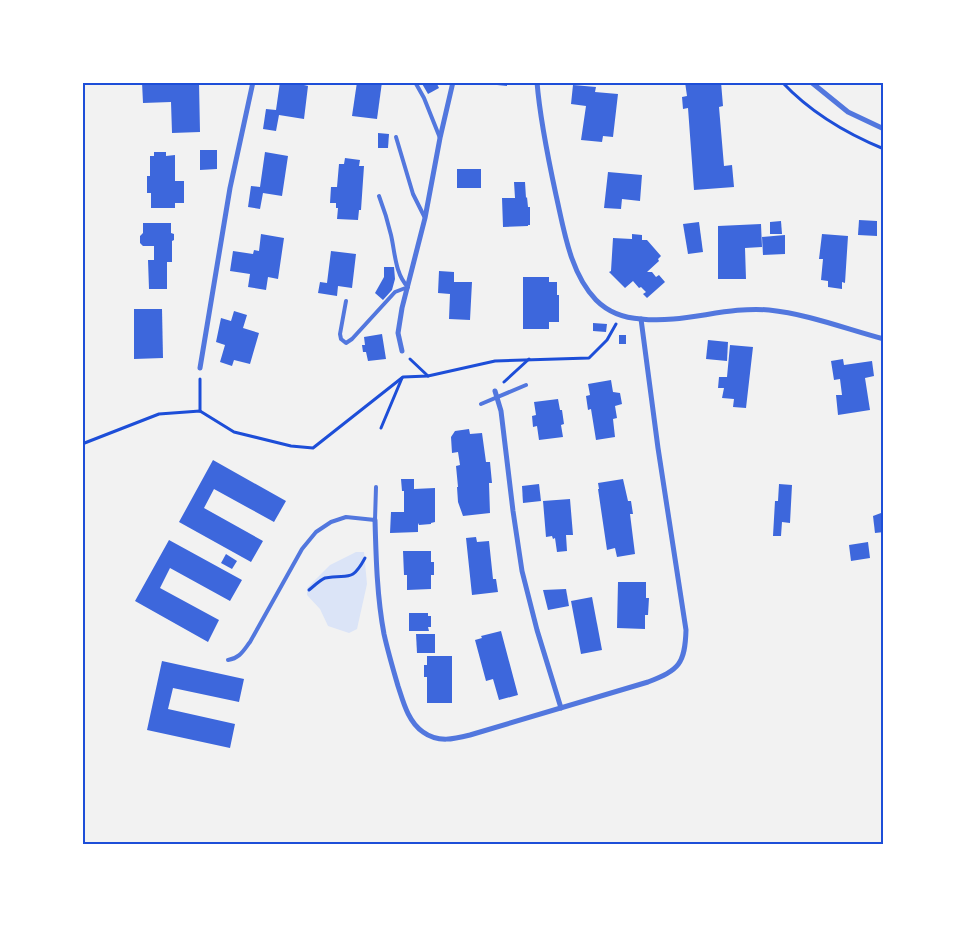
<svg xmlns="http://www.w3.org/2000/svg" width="966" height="927" font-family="Figtree,sans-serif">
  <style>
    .green { fill: #dbe4f7 }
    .building { fill: #3d67dc }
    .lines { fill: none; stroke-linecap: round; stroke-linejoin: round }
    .path { stroke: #1d4ed8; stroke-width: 3 }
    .service { stroke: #5277de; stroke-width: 4 }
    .minor { stroke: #5277de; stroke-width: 5 }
    .neatline { fill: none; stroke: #1d4ed8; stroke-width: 2 }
  </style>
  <rect width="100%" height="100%" fill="#f2f2f2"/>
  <path class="green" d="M356 552H364L367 584 357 629 349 633 328 626 320 609 307 595V588L330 565Z"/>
  <g class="building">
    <path d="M142 82H199L200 132 172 133 171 102 143 103Z"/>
    <path d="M280 82H305L304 85 308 86 304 119 279 115 276 131 263 129 266 109 276 110Z"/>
    <path d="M357 82H382L377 119 352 116Z"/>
    <path d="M421 82H436L439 88 428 94Z"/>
    <path d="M487 82H507V86L487 84Z"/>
    <path d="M685 82H702V85H707L706 82H721L723 106 719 107 724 166 732 165 734 187 694 190 688 108 683 109 682 97 687 96Z"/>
    <path d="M573 85 596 87 595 92 618 94 613 137 603 136 602 142 581 140 586 106 571 104Z"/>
    <path d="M378 133 389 134 388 148H378Z"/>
    <path d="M200 150H217V169L200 170Z"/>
    <path d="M154 152H166V156L175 155V181H184V203H175V208H151V193H147V176H150V156H154Z"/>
    <path d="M265 152 288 156 282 196 263 193 260 209 248 207 251 186 260 187Z"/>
    <path d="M345 158 360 160 359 166H364L361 210H359L358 220 337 219 338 208H336V203H330L331 187H337L339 164H344Z"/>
    <rect x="457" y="169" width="24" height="19"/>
    <path d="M608 172 642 175 640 201 622 199 621 209 604 208Z"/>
    <path d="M514 182H525L526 198 527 197 528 207H530V225H528V226L503 227 502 198H515Z"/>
    <path d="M859 220 877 221V236L858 235Z"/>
    <path d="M781 221 782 234H770V222Z"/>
    <path d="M699 222 703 252 688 254 683 224Z"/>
    <path d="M143 223H171V233L174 234V240L172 241V262H167V289H149L148 260H154V246H143L140 243V236L143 233Z"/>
    <path d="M761 224 762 247 745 248 746 279H718V226Z"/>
    <path d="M261 234 284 238 278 279 268 277 266 290 248 287 250 274 230 271 233 251 253 254 254 250 259 251Z"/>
    <path d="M632 234 642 235V240H647L661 256 658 259 659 261 647 272H652L656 277 659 275 665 282 647 298 643 294 646 292 641 287 639 288 633 281 625 288 609 272 611 271 613 238 632 239Z"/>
    <path d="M822 234 848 236 845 283 842 282V289L828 287V281L821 280 823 259H819Z"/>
    <path d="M785 235V254L763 255 762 237Z"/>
    <path d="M331 251 356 254 352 288 338 286 337 296 318 293 320 282 327 283Z"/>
    <path d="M384 267H394L395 279 392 290 383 300 375 293 384 277Z"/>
    <path d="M439 271 454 272V282H472L470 320 449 319 450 294 438 293Z"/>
    <path d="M523 277H549V282H557V295H559V322H549V329H523Z"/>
    <path d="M134 309H162L163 358 134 359Z"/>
    <path d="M234 311 247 315 243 328 259 333 250 364 234 360 232 366 220 362 225 345 216 342 221 318 231 321Z"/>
    <path d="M593 323 607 324 606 332 593 331Z"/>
    <path d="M382 334 386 359 368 361 366 352H363L362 345H365L364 337Z"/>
    <rect x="619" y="335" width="7" height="9"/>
    <path d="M708 340 728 342 727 361 706 359Z"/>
    <path d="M730 345 753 347 746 408 733 407 734 399 722 398 724 388H718L719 377H727Z"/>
    <path d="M843 359 844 365 872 361 874 376 865 378 870 410 838 415 836 395H842L840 379 834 380 831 361Z"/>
    <path d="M611 380 613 392 620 393 622 404 615 406 617 418 613 419 615 437 596 440 591 409 588 410 586 396 590 395 588 384Z"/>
    <path d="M558 399 560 410H562L564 424 561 425 563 437 539 440 537 426 533 427 532 416 536 415 534 402Z"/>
    <path d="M469 429 470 434 482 433 486 462H490L492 483H489L490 513 463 516 458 502 457 487H458L456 466 460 465 458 452 452 453 451 437 455 431Z"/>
    <path d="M213 460 286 501 274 522 214 489 204 508 263 541 251 562 179 522Z"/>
    <path d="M401 479H414V489L435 488V522L431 523V524L419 525 418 523V532L390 533 391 512H404V491H402Z"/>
    <path d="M623 479 628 501H631L633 514H630L635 554 617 557 615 548 607 550 598 489H599L598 483Z"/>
    <path d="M539 484 541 501 523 503 522 486Z"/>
    <path d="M779 484 792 485 790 523 782 522 781 536H773L775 501H778Z"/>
    <path d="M570 499 573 535H566L567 551 557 552 555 538 553 539 552 536 546 537 543 501Z"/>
    <path d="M881 513H884V532L875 533 873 516Z"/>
    <path d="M476 537 477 542 489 541 493 579H496L498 592 472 595 466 538Z"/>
    <path d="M169 540 242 580 230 601 170 568 160 588 219 620 208 642 135 601Z"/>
    <path d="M868 542 870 558 851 561 849 545Z"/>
    <path d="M403 551H431V562H434V575H431V589L407 590V575H404Z"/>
    <path d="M226 554 237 561 232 569 221 563Z"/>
    <path d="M618 582H646V598H649L648 615H645V629L617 628Z"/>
    <path d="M566 589 569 606 548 610 543 590Z"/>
    <path d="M592 597 602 650 581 654 571 601Z"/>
    <path d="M409 613H428V616H431V627H428L429 631H409Z"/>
    <path d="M501 631 518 695 499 700 493 679 486 681 475 640 482 638 481 636Z"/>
    <path d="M416 634H435V653H417Z"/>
    <path d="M427 656H452V703H427V677H424V665H427Z"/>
    <path d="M162 661 244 679 239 702 173 688 168 709 235 724 230 748 147 730Z"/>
  </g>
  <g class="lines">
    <g class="path">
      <path d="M782 82C811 113 845 133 884 149"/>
      <path d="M410 359 428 376"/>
      <path d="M200 379V411"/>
      <path d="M504 382 529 359"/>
      <path d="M381 428 402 378"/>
      <path d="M82 444 159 414 200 411 234 432 291 446 313 448 403 377 428 376 495 361 589 358 607 340 616 324"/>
      <path d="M309 590C314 586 320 580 325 578 348 573 351 584 365 558"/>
    </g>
    <g class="service">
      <path d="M415 82 424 98 440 138"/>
      <path d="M396 137 413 194 425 218"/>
      <path d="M346 301 340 334 341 339 346 343 352 339 395 292 408 287C395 274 395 252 391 235 388 222 384 209 379 196"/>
      <path d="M481 404 526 385"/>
      <path d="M228 660C240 658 243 651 250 642L302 549 316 532 331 522 346 517 375 520 376 487"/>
    </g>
    <g class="minor">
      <path d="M537 82C540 120 548 158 556 195 564 230 570 273 596 300 608 312 624 318 641 319 683 324 726 306 769 310 808 314 846 329 884 339"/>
      <path d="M811 82 848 112 884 129"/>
      <path d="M402 351 398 333 402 308 425 218 440 138 453 82"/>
      <path d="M200 368 230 188 253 82"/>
      <path d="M495 391 501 411 513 511 522 571 537 630 561 708"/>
      <path d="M375 520C376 557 377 597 384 634 388 652 393 669 398 686 403 701 408 722 423 732 438 743 454 739 470 735L648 682C679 670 685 664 686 630L658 448 641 319"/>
    </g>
  </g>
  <rect width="966" height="927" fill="none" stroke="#ffffff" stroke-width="168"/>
  <rect x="84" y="84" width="798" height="759" class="neatline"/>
</svg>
